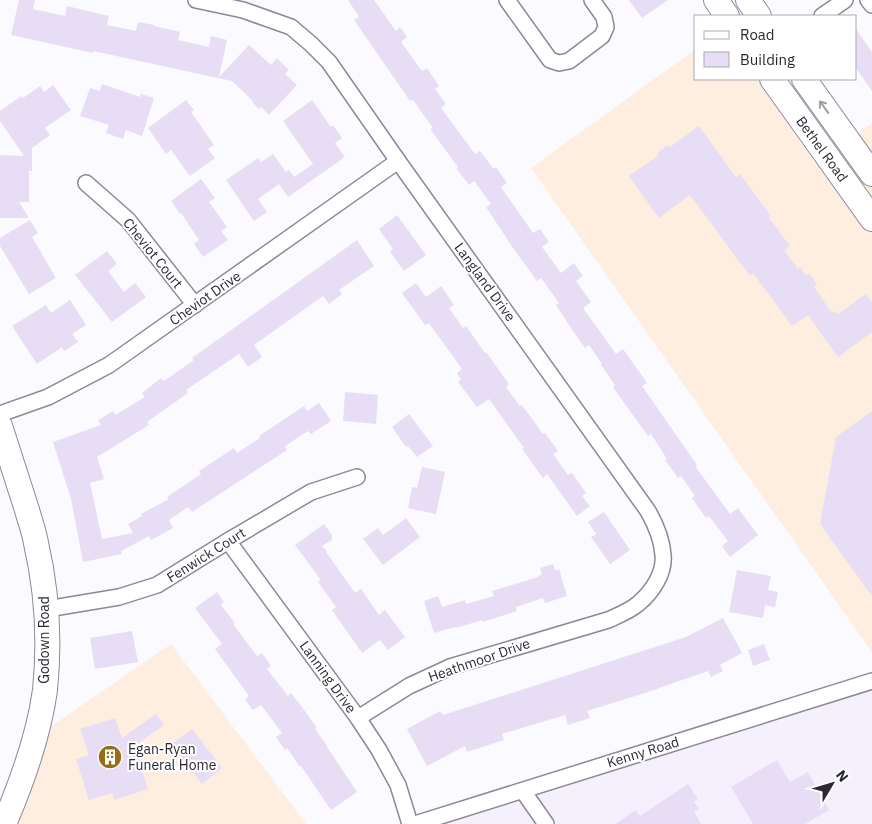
<svg xmlns="http://www.w3.org/2000/svg" width="872" height="824" font-family="'IBM Plex Sans',sans-serif">
  <style>
    .commercial { fill: #fdeee0 }
    .built { fill: #f5f0fd }
    .building { fill: #e7def5 }
    .lines { fill: none; stroke-linecap: round; stroke-linejoin: round }
    .minor-casing { stroke: #8e869b; stroke-width: 18 }
    .primary-casing { stroke: #8e869b; stroke-width: 26 }
    .minor { stroke: #fff; stroke-width: 15 }
    .primary { stroke: #fff; stroke-width: 24 }
    .oneway { stroke: #a09fa3 }
    .labels { text-anchor: middle; stroke-width: 4; stroke-linejoin: round; paint-order: stroke }
    .street-label { font-size: 14px; fill: #2c2932; stroke: #fff }
    .poi-label { font-size: 14px; fill: #2c2932; stroke: #fff; text-anchor: start }
  </style>
  <rect width="100%" height="100%" fill="#fbfafe"/>
  <g class="commercial">
    <path d="M696 49V79H757L815 164 872 123V652L531 168Z"/>
    <path d="M171 644 306 824H0V801L13 802 34 738Z"/>
  </g>
  <path class="built" d="M872 682V824H420Z"/>
  <g class="building">
    <path d="M19 0H35L33 9 65 16 67 6 109 16 107 25 136 31 138 22 154 25V26L180 32 178 40 209 47 211 36 227 40 219 77 249 45 271 65 277 58 289 70 285 74 297 85 269 115 261 107 259 109 253 103 252 100 232 81 93 51V53L11 35Z"/>
    <path d="M348 0H374L396 31 400 27 407 37 401 42 422 71 427 68 439 86 435 89 446 104 441 108 475 154 480 151 494 169 496 167 507 183 501 187 533 233 540 229 549 242 542 247 561 273 574 263 583 276 576 281 591 302 583 308 616 354 623 349 647 383 642 386 697 465 695 466 730 514 738 508 758 535 730 557 722 546 728 541 709 516 706 518 692 498 695 496 681 476 678 478 665 460 667 459 651 434 648 436 622 400 613 387 615 385 601 365 602 364 589 345 585 348 571 328 556 305 559 303 541 278 537 281 513 248 486 207 491 204 474 181 469 185 456 168 458 167 430 129 433 128 413 100 410 101 354 20 359 17Z"/>
    <path d="M629 0H668L642 18Z"/>
    <path d="M856 29 872 52V91L856 68Z"/>
    <path d="M102 84 140 97 141 94 154 98 142 136 126 130 123 139 106 133 109 125 80 116 90 88 100 91Z"/>
    <path d="M53 85 71 110 45 128 50 135 32 148V171H29V202H19L29 218H0V155L24 156 0 121V111L21 96 23 98 40 86 44 92Z"/>
    <path d="M186 100 194 110 191 112 214 145 208 149 215 158 190 176 171 150 166 154 148 128Z"/>
    <path d="M312 100 331 127 333 125 342 138 335 143 345 157 288 197 279 184 258 199 267 212 254 221 226 180 258 158 261 162 273 154 286 172 289 170 294 177 313 164 283 121Z"/>
    <path d="M699 126 736 177 740 174 771 216 769 218 790 246 784 250 798 269 800 267 806 276 809 273 817 284 814 287 832 313 835 311 838 314 866 294 872 303V332L838 357 808 315 792 326 753 273 750 276 690 195 659 218 629 176 659 155 657 153 668 145 670 147Z"/>
    <path d="M201 179 215 198 209 202 227 227 221 231 228 240 203 257 194 244 199 240 181 213 180 214 171 201Z"/>
    <path d="M397 215 426 255 404 271 390 252 393 249 379 229Z"/>
    <path d="M30 220 38 233 32 237 56 278 29 294 0 246V238Z"/>
    <path d="M357 240 374 266 339 290 342 294 329 304 323 296 254 345 262 357 248 367 239 354 186 390 188 393 147 422 149 425 97 457 104 479 90 483 102 539 133 533 128 524 142 516 141 514 169 499 167 497 201 474 199 471 234 448 237 453 260 438 259 436 304 406 307 411 319 403 331 421 311 434 308 431 285 446 287 450 192 512 188 507 169 520 173 528 151 540 149 536 121 551 122 554 83 562 71 499 53 442 101 425 98 420 113 411 115 415 145 397 142 393 161 378 164 381 194 360 192 358Z"/>
    <path d="M107 251 117 264 108 271 124 292 135 283 146 297 112 322 75 275Z"/>
    <path d="M416 283 426 297 441 286 454 305 449 308 463 328 466 326 485 353 486 352 509 384 506 387 520 406 522 405 543 434 545 433 558 451 553 454 568 475 572 473 586 493 582 496 590 506 577 516 547 474 543 478 522 449 524 448 489 399 477 407 458 382 461 380 457 373 462 369 429 323 425 325 402 293Z"/>
    <path d="M70 300 86 325 72 334 78 342 64 351 62 347 37 364 12 326 46 305 51 313Z"/>
    <path d="M345 392 378 395 376 424 343 421Z"/>
    <path d="M872 411V596L820 524 836 437Z"/>
    <path d="M409 414 433 446 417 457 408 446 406 447 392 427Z"/>
    <path d="M422 467 445 472 436 514 408 508 412 487 417 488Z"/>
    <path d="M604 512 630 550 610 564 591 537 596 534 588 522Z"/>
    <path d="M406 518 420 537 383 565 363 539 378 528 383 535Z"/>
    <path d="M324 524 332 535V540L322 546 327 552H326L355 593 361 589 379 615 385 610 405 637 388 650 380 640 362 653 332 610 336 607 318 582 321 580 295 545Z"/>
    <path d="M553 564 555 570 559 569 567 596 545 603 543 598 516 607 517 611 483 622 482 620 456 628 455 627 434 633 424 601 438 596 442 607 465 600 466 604 494 596 492 591 538 577V576L542 574 540 568Z"/>
    <path d="M737 570 771 576 768 590 778 592 775 607 765 605 763 618 729 612Z"/>
    <path d="M217 592 224 602 221 605 235 623 233 624 257 656 262 653 271 666 267 669 288 696 291 693 302 707 317 728 315 729 328 747H327L357 792 331 810 301 766 300 767 287 748 285 750 276 737 282 733 261 705 253 710 245 700 249 696 215 649 222 644 195 608Z"/>
    <path d="M723 618 742 653 720 665 723 671 711 677 708 671 645 693 587 711 590 718 568 725 565 715 502 734 504 740 467 752 465 746 427 766 407 729 440 711 443 715 686 637Z"/>
    <path d="M132 631 138 662 95 669 90 638Z"/>
    <path d="M764 644 770 660 753 666 748 650Z"/>
    <path d="M156 714 164 725 134 746 148 789 114 800 112 793 89 800 76 759 89 755 80 729 115 718 122 738Z"/>
    <path d="M192 729 222 768 202 784 172 744Z"/>
    <path d="M777 760 790 782 808 772 829 810 805 824H753L731 787Z"/>
    <path d="M688 784 698 799 694 802 699 809 694 812 701 824H615L636 810 640 816Z"/>
  </g>
  <g class="lines">
    <g class="minor-casing">
      <g id="minor">
        <path d="M196 0 243 10 291 27 311 44 329 62 398 161 648 511C656 525 662 539 663 555 665 573 652 592 639 603 630 611 619 615 608 620L450 667 409 686 358 718"/>
        <path d="M507 0 550 60 559 63 569 61 602 36 606 27 604 17 592 0"/>
        <path d="M868 0 872 5"/>
        <path d="M822 16 845 0"/>
        <path d="M86 183 128 220 195 305"/>
        <path d="M0 414 48 397 109 365 398 161"/>
        <path d="M228 541 358 718 379 750 398 785 410 824"/>
        <path d="M47 609 119 597 157 585 228 541 311 492 357 477"/>
        <path d="M523 791 546 824"/>
        <path d="M415 824 872 681"/>
      </g>
    </g>
    <g class="primary-casing">
      <g id="primary">
        <path d="M716 0 727 16"/>
        <path d="M748 0 759 16"/>
        <path d="M772 79 872 219"/>
        <path d="M804 79 872 174"/>
        <path d="M0 426C9 454 18 482 27 510 30 521 34 531 36 543 47 591 50 641 45 690 39 735 22 782 4 824"/>
      </g>
    </g>
    <use href="#minor" class="minor"/>
    <use href="#primary" class="primary"/>
  </g>
  <defs><path id="oneway-shaft" d="M-6 0H5M1.5-3L5.5 0L1.5 3" fill="none" stroke-width="1.6" stroke-linecap="round" stroke-linejoin="round" transform="scale(1.25)"/></defs>
  <use class="oneway" href="#oneway-shaft" transform="translate(824 107) rotate(-126)"/>
  <defs>
    <g id="building-disc" transform="scale(1.25)"><circle r="9.5" fill="#946f17" stroke="#fff"/><path d="M-4-6H4V6H1V3H-1V6H-4ZM-2.5-4.3h1.7v1.8h-1.7ZM.8-4.3h1.7v1.8H.8ZM-2.5-1h1.7V.8h-1.7ZM.8-1h1.7V.8H.8Z" fill="#fff"/></g>
  </defs>
  <g fill-rule="evenodd">
    <use href="#building-disc" x="110" y="757"/>
  </g>
  <g class="labels">
    <g class="street-label">
      <text transform="translate(822 149) rotate(54)" y="5">Bethel Road</text>
      <text transform="translate(153 253) rotate(51)" y="5">Cheviot Court</text>
      <text transform="translate(485 282) rotate(54)" y="5">Langland Drive</text>
      <text transform="translate(205 298) rotate(-35)" y="5">Cheviot Drive</text>
      <text transform="translate(206 555) rotate(-32)" y="5">Fenwick Court</text>
      <text transform="translate(44 640) rotate(-90)" y="5">Godown Road</text>
      <text transform="translate(479 660) rotate(-19)" y="5">Heathmoor Drive</text>
      <text transform="translate(328 677) rotate(54)" y="5">Lanning Drive</text>
      <text transform="translate(643 752) rotate(-17)" y="5">Kenny Road</text>
    </g>
    <g class="poi-label">
      <text x="128" y="754">Egan-Ryan<tspan x="128" dy="16">Funeral Home</tspan></text>
    </g>
  </g>
  <rect x="694" y="15" width="162" height="65" fill="#ffffff" stroke="#aba9ad"/>
  <rect x="704" y="31" width="25" height="8" fill="#ffffff" stroke="#aba9ad"/>
  <text x="740" y="40" font-size="15" fill="#2c2932">Road</text>
  <rect x="704" y="52" width="25" height="15" fill="#e7def5" stroke="#aba9ad"/>
  <text x="740" y="65" font-size="15" fill="#2c2932">Building</text>
  <g transform="translate(832 784) rotate(52)" stroke="#ffffff" stroke-width="4" paint-order="stroke">
  <path d="M0-4L9 19L0 12L-9 19Z" fill="#2c2932"/>
  <text y="-8" font-size="14" font-weight="bold" text-anchor="middle" fill="#2c2932">N</text>
  </g>
</svg>
